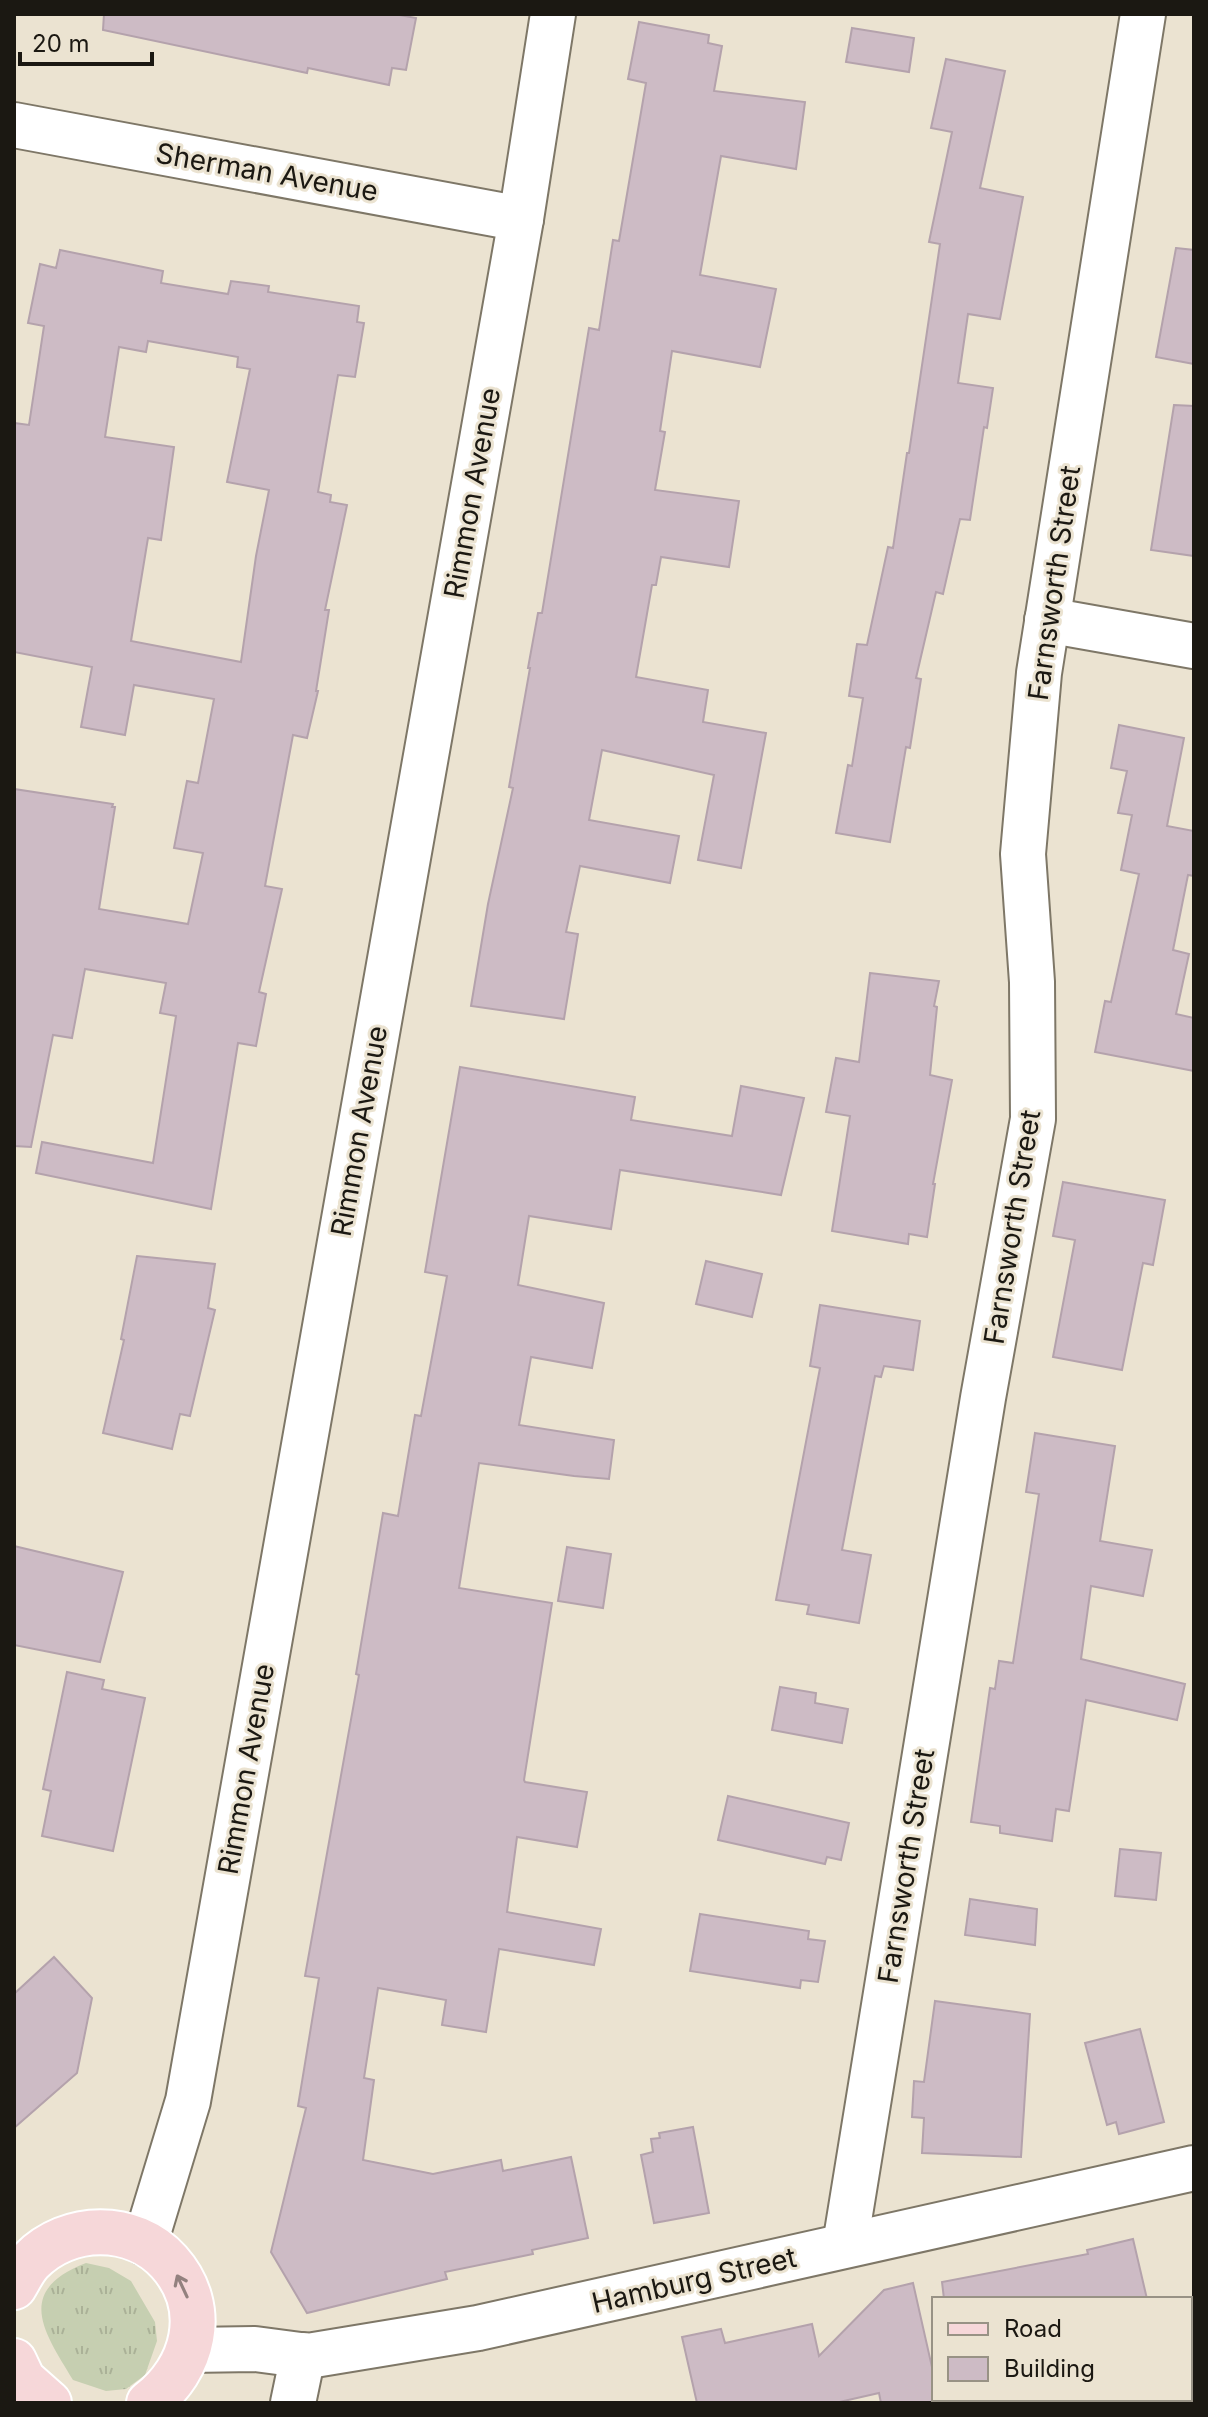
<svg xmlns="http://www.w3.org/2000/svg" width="1208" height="2417" font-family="Inter,sans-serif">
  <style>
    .grass { fill: url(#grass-tufts) }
    .building { fill: #cdbbc5; stroke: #b4a2ac; stroke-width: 2; fill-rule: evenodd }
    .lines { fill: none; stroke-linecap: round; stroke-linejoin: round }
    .minor-casing { stroke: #7e7767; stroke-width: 48 }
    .major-casing { stroke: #fff; stroke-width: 48 }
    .minor { stroke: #fff; stroke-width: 44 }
    .major { stroke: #f6d7d9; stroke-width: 44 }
    .oneway { stroke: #93817f }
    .labels { text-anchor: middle; stroke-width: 6; stroke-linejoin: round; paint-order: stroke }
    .street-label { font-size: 28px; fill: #1b1812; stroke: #ebe3d1 }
  </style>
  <defs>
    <pattern id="grass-tufts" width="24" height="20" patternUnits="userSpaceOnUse" patternTransform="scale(2)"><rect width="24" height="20" fill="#c6cfb1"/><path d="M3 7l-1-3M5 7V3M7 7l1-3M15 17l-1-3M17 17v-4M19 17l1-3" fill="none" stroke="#aab197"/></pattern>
  </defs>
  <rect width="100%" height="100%" fill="#ebe3d1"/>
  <path class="grass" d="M86 2263 109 2268 131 2281 155 2322 157 2341 145 2375 126 2389 106 2391 73 2380C44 2332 14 2291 86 2263Z"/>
  <g class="building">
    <path d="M104 14H394L416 18 406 70 392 68 389 85 308 68 307 73 103 30Z"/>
    <path d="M639 22 709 35 708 43 722 46 714 91 805 102 796 169 721 156 700 275 776 289 760 367 672 351 660 431 665 432 655 490 739 501 729 567 661 557 656 585H652L636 677 708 690 703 722 766 733 741 868 698 860 714 775 602 750 589 820 679 836 670 883 580 866 566 932 578 934 564 1019 471 1006 488 904 513 788 509 787 530 668H528L538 613H542L589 328 599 330 613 240 619 241 646 83 628 79Z"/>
    <path d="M852 28 914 38 909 72 846 62Z"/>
    <path d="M946 59 1005 71 980 188 1023 197 1000 319 968 314 958 383 993 388 987 428 984 427 970 520 960 519 943 594 936 592 916 678 921 679 910 748 906 747 890 842 836 833 848 765 852 766 863 698 849 696 857 644 867 645 888 547 893 548 907 453H909L940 244 929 242 952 132 931 128Z"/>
    <path d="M1176 248 1194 250V364L1156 357Z"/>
    <path d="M60 250 163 271 161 283 228 294 231 281 269 286 268 292 359 306 357 322 364 323 355 377 338 375 318 492 331 495 330 502 347 505 325 610H329L316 691H318L307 738 293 735 265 886 282 889 259 992 266 994 256 1046 238 1043 211 1209 36 1173 42 1142 153 1163 176 1016 160 1013 166 983 85 969 72 1038 53 1035 31 1147 14 1146V789L113 804 112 807H115L99 909 188 924 203 853 174 848 187 781 198 783 214 699 134 685 125 735 81 727 92 667 14 652V423L29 425 44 326 28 323 40 264 56 268ZM148 341 238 357 237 367 250 369 227 482 269 490 256 556 241 662 131 641 148 538 161 540 174 447 105 437 119 347 146 352Z"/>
    <path d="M1174 405 1194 406V556L1151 550Z"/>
    <path d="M1119 725 1184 738 1167 826 1194 831V876L1188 875 1173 950 1189 954 1176 1014 1194 1018V1071L1095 1052 1105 1001 1111 1002 1139 874 1121 870 1132 815 1118 813 1127 771 1111 768Z"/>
    <path d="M870 973 939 981 934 1006 937 1007 930 1075 952 1080 933 1184H935L927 1237 909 1234 908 1244 832 1231 850 1116 826 1112 836 1058 859 1062Z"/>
    <path d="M460 1067 635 1097 631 1120 732 1136 741 1086 804 1098 781 1195 620 1170 611 1229 529 1216 518 1285 604 1303 592 1368 531 1357 519 1425 614 1440 609 1479 574 1476 479 1463 459 1588 552 1603 524 1780 525 1782 587 1792 577 1847 517 1837 507 1912 601 1929 594 1965 499 1949 486 2032 442 2025 446 2000 378 1988 364 2078 374 2080 363 2160 433 2174 501 2160 503 2171 571 2157 588 2238 532 2250 533 2254 445 2272 447 2279 307 2313 271 2252 306 2108 298 2106 319 1978 305 1976 359 1675 356 1674 383 1513 398 1516 415 1415 421 1416 447 1276 425 1272Z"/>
    <path d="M1063 1182 1165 1200 1153 1265 1143 1263 1122 1370 1053 1357 1075 1240 1053 1236Z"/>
    <path d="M137 1256 215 1264 208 1308 215 1310 190 1416 180 1414 172 1449 103 1433 124 1340 121 1339Z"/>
    <path d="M706 1261 762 1274 752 1317 696 1304Z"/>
    <path d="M820 1305 920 1321 913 1370 884 1366 881 1377 875 1376 842 1550 871 1555 859 1623 807 1614 809 1605 776 1600 820 1368 810 1366Z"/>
    <path d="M1035 1433 1115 1446 1100 1541 1152 1550 1143 1596 1091 1586 1081 1659 1185 1684 1177 1720 1086 1700 1069 1811 1056 1809 1052 1841 1000 1833V1826L971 1822 990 1688 995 1689 999 1661 1013 1663 1039 1494 1026 1492Z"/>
    <path d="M14 1546 123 1572 100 1662 14 1645Z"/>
    <path d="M567 1547 611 1554 603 1608 558 1601Z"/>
    <path d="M67 1672 104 1680 102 1689 145 1698 113 1851 42 1836 51 1791 43 1789Z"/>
    <path d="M780 1687 816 1693 815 1703 848 1709 842 1743 772 1730Z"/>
    <path d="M728 1796 849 1823 841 1860 827 1857 825 1864 718 1840Z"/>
    <path d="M1120 1849 1161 1853 1156 1900 1115 1896Z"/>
    <path d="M970 1899 1037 1909 1035 1945 965 1935Z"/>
    <path d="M700 1914 809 1931 808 1939 825 1941 818 1982 801 1980 800 1988 690 1971Z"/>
    <path d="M54 1957 92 1998 77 2073 14 2128V1994Z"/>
    <path d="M935 2001 1030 2014 1021 2157 922 2153 924 2118 912 2117 914 2081 924 2082Z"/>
    <path d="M1140 2029 1164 2122 1119 2134 1116 2122 1107 2125 1085 2043Z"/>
    <path d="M693 2127 709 2213 654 2223 641 2155 653 2152 651 2139 660 2138 659 2133Z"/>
    <path d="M1133 2239 1147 2299H944L942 2282 1088 2254 1087 2250Z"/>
    <path d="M913 2283 934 2376V2399H939L940 2403H881L879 2393 835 2403H697L682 2337 721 2329 725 2343 812 2324 819 2356 884 2290Z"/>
  </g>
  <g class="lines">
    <g class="minor-casing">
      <g id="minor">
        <path d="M14 125 521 219"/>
        <path d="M1047 620 1194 646"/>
        <path d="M145 2243 188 2101 521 219 553 14"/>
        <path d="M845 2245 983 1398 1033 1119 1032 982 1023 854 1039 673 1143 14"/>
        <path d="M189 2350 255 2349 308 2356 478 2328 1194 2168"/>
        <path d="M293 2403 303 2355"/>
      </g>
    </g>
    <g class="major-casing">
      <g id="major">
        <path d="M14 2287C19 2279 24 2268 31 2261 68 2223 133 2222 169 2262 210 2308 194 2369 149 2403"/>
        <path d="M14 2361 23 2380 49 2403"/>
      </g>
    </g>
    <use href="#minor" class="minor"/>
    <use href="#major" class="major"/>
  </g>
  <defs><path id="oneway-shaft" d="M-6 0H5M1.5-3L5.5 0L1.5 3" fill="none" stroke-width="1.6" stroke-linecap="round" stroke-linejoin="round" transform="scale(2)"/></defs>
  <use class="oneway" href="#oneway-shaft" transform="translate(182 2286) rotate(-115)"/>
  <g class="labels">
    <g class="street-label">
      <text transform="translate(267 172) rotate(10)" y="10">Sherman Avenue</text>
      <text transform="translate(472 493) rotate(-80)" y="10">Rimmon Avenue</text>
      <text transform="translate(1054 583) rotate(-82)" y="10">Farnsworth Street</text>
      <text transform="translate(359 1131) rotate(-80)" y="10">Rimmon Avenue</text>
      <text transform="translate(1012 1227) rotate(-81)" y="10">Farnsworth Street</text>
      <text transform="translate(246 1769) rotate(-80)" y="10">Rimmon Avenue</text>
      <text transform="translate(906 1866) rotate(-81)" y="10">Farnsworth Street</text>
      <text transform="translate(694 2280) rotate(-13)" y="10">Hamburg Street</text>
    </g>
  </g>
  <rect width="1208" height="2417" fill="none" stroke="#1b1812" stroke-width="32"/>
  <rect x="932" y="2297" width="260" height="104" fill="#ebe3d1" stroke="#989285" stroke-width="2"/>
  <rect x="948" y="2323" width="40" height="12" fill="#f6d7d9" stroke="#989285" stroke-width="2"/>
  <text x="1004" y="2337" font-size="24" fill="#1b1812">Road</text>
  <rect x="948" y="2357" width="40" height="24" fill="#cdbbc5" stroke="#989285" stroke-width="2"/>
  <text x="1004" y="2377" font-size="24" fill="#1b1812">Building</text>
  <path d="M20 52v12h132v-12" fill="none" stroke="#1b1812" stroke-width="4"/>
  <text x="32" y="52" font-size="24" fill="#1b1812" stroke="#ebe3d1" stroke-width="6" paint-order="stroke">20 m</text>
</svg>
